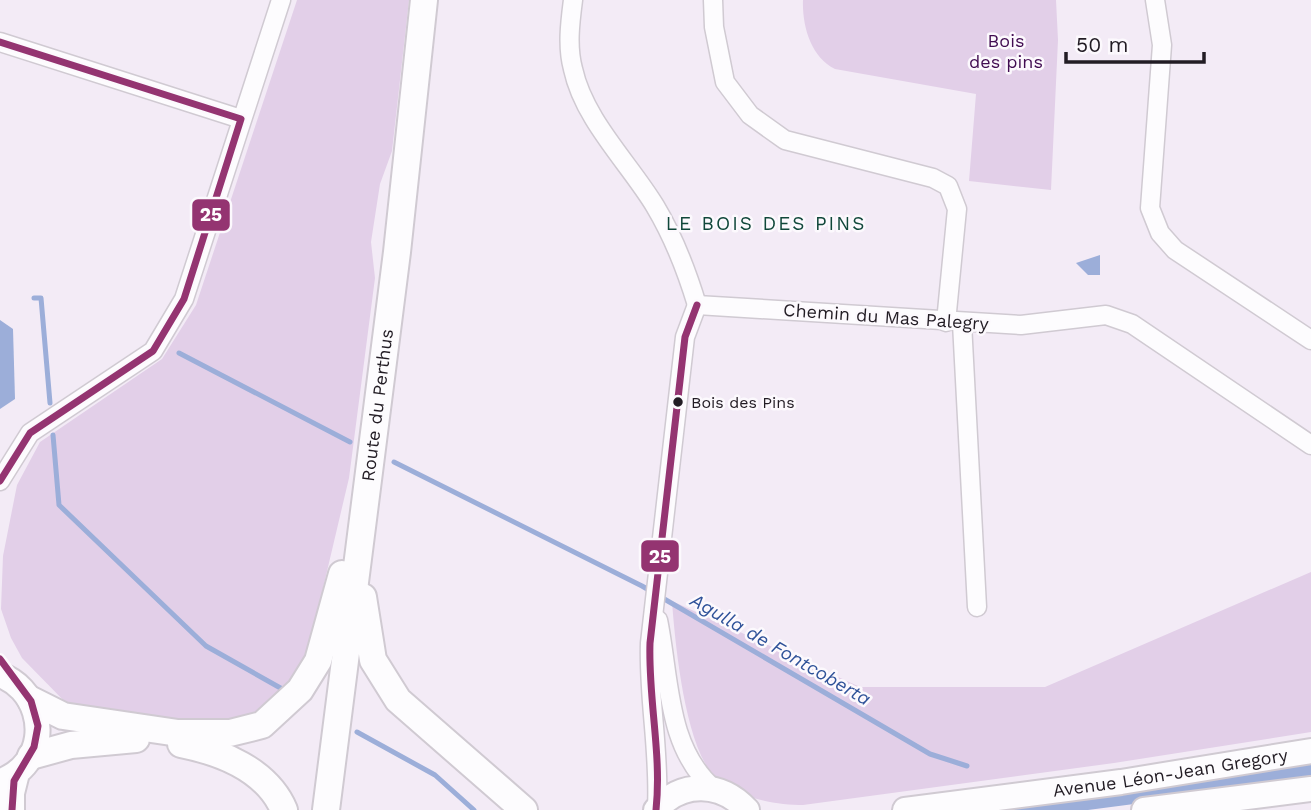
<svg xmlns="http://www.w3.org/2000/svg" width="1311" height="810" font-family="'Work Sans',sans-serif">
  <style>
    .green { fill: #e2cfe8 }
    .water { fill: #9caed9 }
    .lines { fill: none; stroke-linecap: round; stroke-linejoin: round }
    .stream { stroke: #9caed9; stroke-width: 5 }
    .street-casing { stroke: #d0cad2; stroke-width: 21 }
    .secondary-casing { stroke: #d0cad2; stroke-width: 28 }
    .primary-casing { stroke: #d0cad2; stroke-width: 30 }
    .street { stroke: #fdfcfe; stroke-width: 18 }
    .secondary { stroke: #fdfcfe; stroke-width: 24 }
    .primary { stroke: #fdfcfe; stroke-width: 26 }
    .bus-1-casing { stroke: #fcf9fd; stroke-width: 12 }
    .bus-1 { stroke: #943471; stroke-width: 7 }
    .bus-dot { fill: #221c24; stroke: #fcf9fd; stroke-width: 2.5 }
    .labels { text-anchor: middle; stroke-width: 5; stroke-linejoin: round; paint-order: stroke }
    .bus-label { font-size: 16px; fill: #221c24; stroke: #fcf9fd; text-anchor: start }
    .park-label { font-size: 18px; fill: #410c51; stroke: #fcf9fd }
    .street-label { font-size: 18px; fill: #221c24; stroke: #fcf9fd }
    .neighbourhood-label { font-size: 19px; letter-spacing: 2px; fill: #10473a; stroke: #fcf9fd }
    .water-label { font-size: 19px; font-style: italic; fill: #2f5299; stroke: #fcf9fd }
    .line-badge { stroke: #fcf9fd; stroke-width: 2.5 }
    .badge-label { font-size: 19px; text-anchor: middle; font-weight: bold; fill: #fff }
  </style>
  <rect width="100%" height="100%" fill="#f3ebf6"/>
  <g class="green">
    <path d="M297 0H409L392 151 380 184 371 242 375 278 349 478 307 656 291 682 256 714 229 721 179 720 67 704 22 658 11 638 1 609 3 556 17 485 40 442 162 359 196 305Z"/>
    <path d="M803 0H1056L1058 40 1051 190 969 181 976 94 835 69C811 57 802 26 803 0Z"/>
    <path d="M1311 572V732L1114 763 803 805C776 805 737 798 716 778 685 749 675 643 672 601L860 687H1045Z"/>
  </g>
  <g class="water">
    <path d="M1100 255V275H1088L1076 263Z"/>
    <path d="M0 320 13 329 15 399 0 409Z"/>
    <path d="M1311 757V781L1088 810H945Z"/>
  </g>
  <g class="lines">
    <g class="stream">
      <path d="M34 298H41L50 403"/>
      <path d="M179 353 350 442"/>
      <path d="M53 435 59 505 206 646 284 690"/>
      <path d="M394 462 642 586 930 754 967 766"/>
      <path d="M357 732 435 775 474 810"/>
    </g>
    <g class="street-casing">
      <g id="street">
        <path d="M573 0C570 23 567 47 573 69 584 120 629 163 655 206 673 236 687 272 697 305"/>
        <path d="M713 0 714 27 725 82 750 115 785 140 933 178 948 186 957 209 946 322"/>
        <path d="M1155 0 1162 45 1150 208 1160 233 1175 250 1311 340"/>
        <path d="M0 42 241 119"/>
        <path d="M697 305 1021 325 1106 315 1132 324 1311 445"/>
        <path d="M962 323 977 607"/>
        <path d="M0 481 30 433 153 351 184 299 281 0"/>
        <path d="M658 620C670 678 666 747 714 789"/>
        <path d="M657 808C660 752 648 698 650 643L685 337 697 305"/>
      </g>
    </g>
    <g class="secondary-casing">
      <g id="secondary">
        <path d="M0 675C35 687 49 733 27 762 20 772 10 777 0 782"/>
        <path d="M12 810V793L17 773"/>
        <path d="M656 810C682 780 721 782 747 810"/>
        <path id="s1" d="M905 810 1121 782 1311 751"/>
        <path d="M1144 810 1311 789"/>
      </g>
    </g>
    <g class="primary-casing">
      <g id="primary">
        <path d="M363 597 373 660 398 700 524 810"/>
        <path d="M31 700 63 716 178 733H230L262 725 300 690 318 661 342 574"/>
        <path d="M181 744C221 752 267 770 284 810"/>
        <path d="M31 756 71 745 136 739"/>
        <path id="s2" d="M326 810 397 252 424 0"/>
      </g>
    </g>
    <use href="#street" class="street"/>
    <use href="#secondary" class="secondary"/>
    <use href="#primary" class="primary"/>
    <g class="bus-1-casing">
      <g id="bus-1">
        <path d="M0 42 241 119 184 299 153 351 30 433 0 481"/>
        <path d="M0 659 31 701 38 726 34 747 14 781 12 810"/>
        <path d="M656 810C662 754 648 699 650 643L685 337 697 305"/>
      </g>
    </g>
    <use href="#bus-1" class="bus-1"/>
  </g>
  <circle class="bus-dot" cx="678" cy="402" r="6"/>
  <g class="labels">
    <g class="bus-label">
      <text x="691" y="408">Bois des Pins</text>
    </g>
    <g class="park-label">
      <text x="1006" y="47">Bois<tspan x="1006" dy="21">des pins</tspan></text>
    </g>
    <g class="street-label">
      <text transform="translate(886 317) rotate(4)" y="6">Chemin du Mas Palegry</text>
      <text dy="6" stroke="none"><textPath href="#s2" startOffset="408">Route du Perthus</textPath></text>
      <text dy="6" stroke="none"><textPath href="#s1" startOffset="268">Avenue Léon-Jean Gregory</textPath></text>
    </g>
    <g class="neighbourhood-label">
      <text x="766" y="230">LE BOIS DES PINS</text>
    </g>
    <g class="water-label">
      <text transform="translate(781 649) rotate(30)" y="7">Agulla de Fontcoberta</text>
    </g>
  </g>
  <g class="line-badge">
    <rect x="191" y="198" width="40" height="34" rx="7" fill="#943471"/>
    <rect x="640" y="539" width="40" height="34" rx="7" fill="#943471"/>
  </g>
  <g class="badge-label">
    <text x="211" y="221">25</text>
    <text x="660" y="563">25</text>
  </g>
  <path d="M1066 52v10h138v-10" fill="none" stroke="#221c24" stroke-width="3.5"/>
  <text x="1076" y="52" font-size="21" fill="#221c24" stroke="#fcf9fd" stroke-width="5" paint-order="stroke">50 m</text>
</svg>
